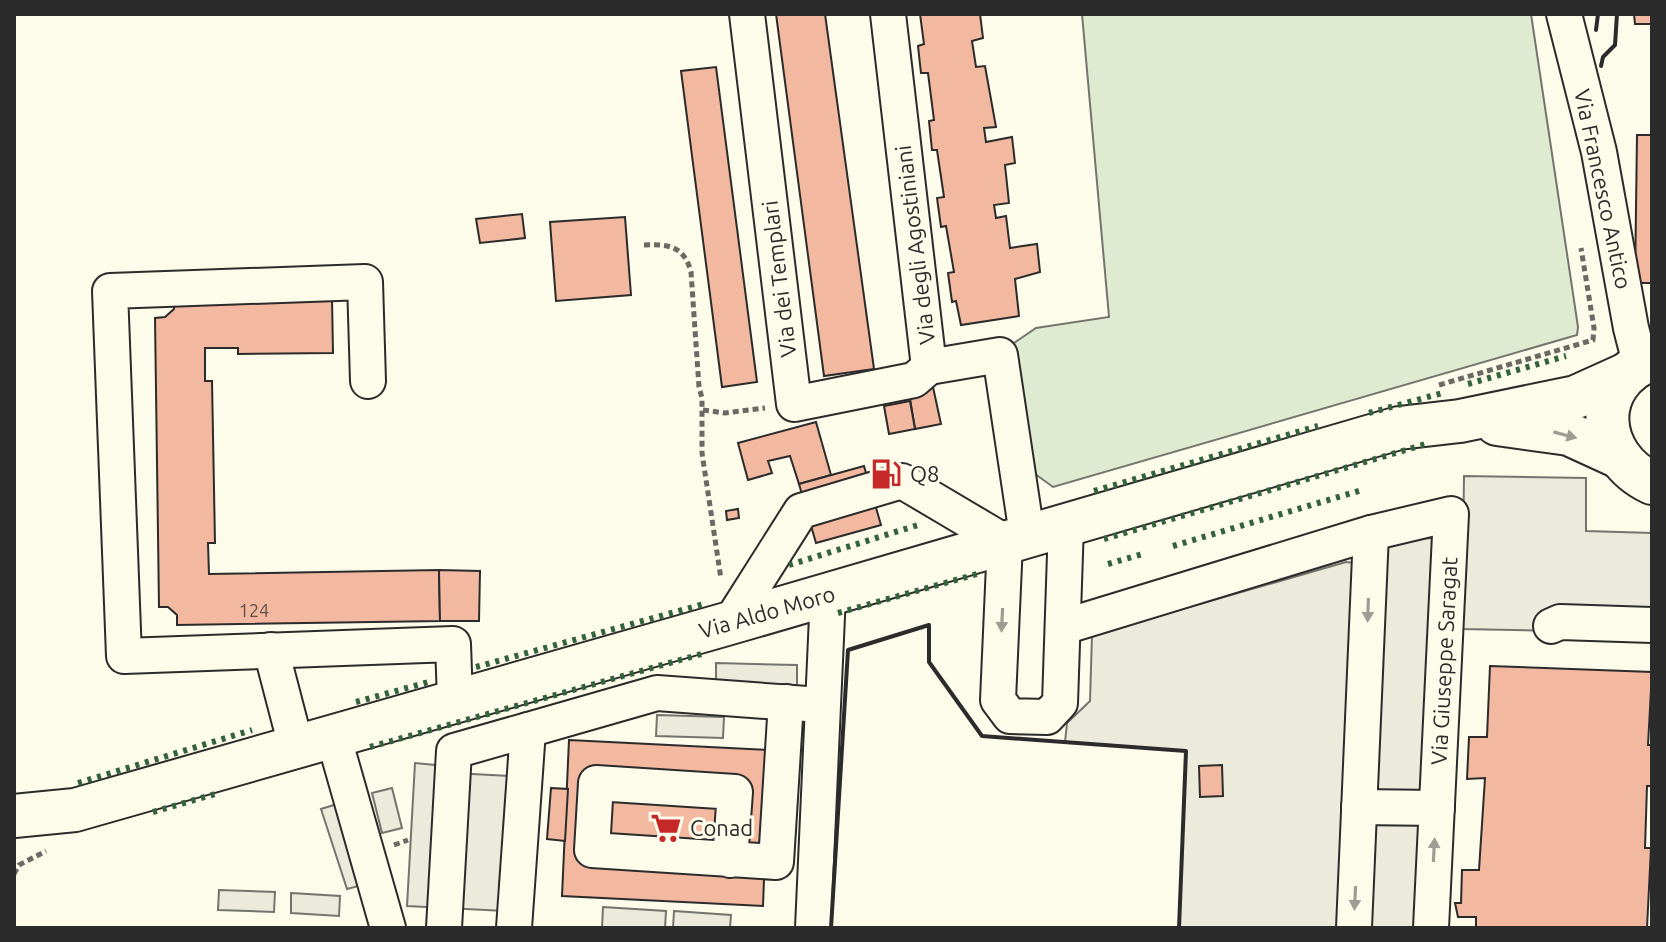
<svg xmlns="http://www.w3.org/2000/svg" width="1666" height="942" font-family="Ubuntu,sans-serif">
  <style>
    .green { fill: #deebd1; stroke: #74746e; stroke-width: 2 }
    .parking { fill: #eceadb; stroke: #74746e; stroke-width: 2 }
    .building { fill: #f2b8a0; stroke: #2b2b2b; stroke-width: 2 }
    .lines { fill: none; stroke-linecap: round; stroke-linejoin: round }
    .minor-casing { stroke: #2b2b2b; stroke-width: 38 }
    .major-casing { stroke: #2b2b2b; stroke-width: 46 }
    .path { stroke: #6a6964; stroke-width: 5; stroke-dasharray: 6 4; stroke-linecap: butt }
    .minor { stroke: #fdfbea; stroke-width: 34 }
    .major { stroke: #fdfbea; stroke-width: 42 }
    .hedge { stroke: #34623c; stroke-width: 6; stroke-dasharray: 4 6; stroke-linecap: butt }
    .wall { stroke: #2b2b2b; stroke-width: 4 }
    .oneway { fill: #9e9d94 }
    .labels { text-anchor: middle; stroke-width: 6; stroke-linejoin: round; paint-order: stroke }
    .number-label { font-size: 18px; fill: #5d4e48 }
    .street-label { font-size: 22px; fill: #2b2b2b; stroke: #fdfbea }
    .poi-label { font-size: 22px; fill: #2b2b2b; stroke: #fdfbea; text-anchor: start }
  </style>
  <rect width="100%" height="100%" fill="#fdfbea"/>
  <path class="green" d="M1082 14H1531L1578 327 1577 335 1053 487 1027 468 1011 345 1036 328 1109 317Z"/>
  <g class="parking">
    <path d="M1464 476 1586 478V531L1652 533V633L1462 629Z"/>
    <path d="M1450 538 1429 928H1354L1371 539Z"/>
    <path d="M1346 562 1354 563 1342 928H1179L1186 751 1065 742 1067 723 1090 701 1092 635Z"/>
    <path d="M716 663 797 665V686L716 684Z"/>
    <path d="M657 715 724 717 723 738 656 736Z"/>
    <path d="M415 763 435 765V772L512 776 505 911 407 906Z"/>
    <path d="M392 788 402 828 382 833 372 793Z"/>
    <path d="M337 804 362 885 347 889 321 809Z"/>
    <path d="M219 890 275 892 274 912 218 910Z"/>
    <path d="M291 893 340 896 339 916 291 913Z"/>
    <path d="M603 907 666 911 665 928H602Z"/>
    <path d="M674 911 731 915 730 928H673Z"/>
  </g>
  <g class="building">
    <path d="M776 14H825L874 369 824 376Z"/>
    <path d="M920 14H980L983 38 972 41 976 67 985 66 996 127 984 128 986 142 1012 137 1015 163 1005 165 1009 203 994 205 996 218 1006 216 1010 248 1037 244 1040 272 1015 279 1019 316 961 325 956 301 952 302 948 273 954 272 946 226 941 227 937 198 944 197 937 150H932L929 121 934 120 928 73H921L918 46 924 44Z"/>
    <path d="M1634 14H1652V24H1635Z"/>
    <path d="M716 67 757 382 722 387 681 71Z"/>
    <path d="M1637 135H1652V283H1635Z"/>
    <path d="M522 214 525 238 480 243 476 219Z"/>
    <path d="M625 217 631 295 556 301 550 222Z"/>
    <path d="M332 298 333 353 238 354V348H205V381H212L215 543H208L209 574 439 570 440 621 177 625V615L168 607H159L155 318 165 317 174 309V300Z"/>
    <path d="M933 387 941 424 915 429 909 393Z"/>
    <path d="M910 401 915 429 889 434 884 406Z"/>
    <path d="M816 422 831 475 799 484 790 456 768 461 772 473 748 480 738 443Z"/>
    <path d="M864 466 881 525 816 543 799 484Z"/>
    <path d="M738 509 739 518 727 520 726 511Z"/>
    <path d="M439 570 480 571 479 621H440Z"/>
    <path d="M1490 666 1652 672 1648 745H1652V786H1647L1645 848H1651L1647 928H1476V917H1458L1455 903H1461L1462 870H1479L1485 778 1467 779 1469 737H1487Z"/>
    <path d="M569 740 769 750 763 906 562 896Z"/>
    <path d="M1222 765 1223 796 1200 797 1199 766Z"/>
    <path d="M551 788 568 789 565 841 547 839Z"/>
  </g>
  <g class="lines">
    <g class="minor-casing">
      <g id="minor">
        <path d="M747 14 794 404 914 380 929 367"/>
        <path d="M888 14 929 367 1000 355 1027 535"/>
        <path d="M1564 14 1599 152 1631 328 1640 363"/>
        <path d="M368 381 365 282 110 291 124 656 453 644 455 700"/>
        <path d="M730 623 801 511 902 481 1005 542 998 700 1010 716 1047 717 1060 703 1066 524"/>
        <path d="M1551 626 1560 622 1652 625"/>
        <path d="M1063 627 1371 533 1451 514 1431 928"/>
        <path d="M271 650 296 746"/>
        <path d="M528 730 657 693 807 704"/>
        <path d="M333 735 388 928"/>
        <path d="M1359 807 1437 808"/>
        <path d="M730 860 735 792 596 783 592 850 776 862 786 702"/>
        <path d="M444 928 454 751 528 730 514 928"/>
        <path d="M813 928 828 594"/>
        <path d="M1354 928 1371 533"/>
      </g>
    </g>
    <g class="major-casing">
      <g id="major">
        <path d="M1652 359C1590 383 1595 456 1652 483"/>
        <path d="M1497 424 1569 434 1617 456"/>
        <path d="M14 816 75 810 730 623 1399 428 1460 421 1576 397 1627 374"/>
      </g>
    </g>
    <g class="path">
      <path d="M644 245C669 244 684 246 691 272L699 387 702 398V453L721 579"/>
      <path d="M1439 385 1593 340 1594 328 1581 248"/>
      <path d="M703 410 725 413 765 408"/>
      <path d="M394 845 408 840"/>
      <path d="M14 874 19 865 46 851"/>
    </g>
    <use href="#minor" class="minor"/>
    <use href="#major" class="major"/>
    <g class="hedge">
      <path d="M1468 384 1566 356"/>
      <path d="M1369 413 1446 392"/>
      <path d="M1094 491 1318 426"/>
      <path d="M1104 539 1426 444"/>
      <path d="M1173 546 1362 490"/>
      <path d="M1108 564 1146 553"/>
      <path d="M789 565 918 525"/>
      <path d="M838 613 977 574"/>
      <path d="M476 667 704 604"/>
      <path d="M356 702 432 681"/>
      <path d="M370 747 705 653"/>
      <path d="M78 783 252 730"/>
      <path d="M153 812 215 794"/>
    </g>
    <g class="wall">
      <path d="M1596 30 1598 14"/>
      <path d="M1601 66 1603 57 1615 45 1617 14"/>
      <path d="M831 928 848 650 929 625V662L982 736 1186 751 1179 928"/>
    </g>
  </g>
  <defs><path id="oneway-solid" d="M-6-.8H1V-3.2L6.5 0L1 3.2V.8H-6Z" transform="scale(2)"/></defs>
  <g class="oneway">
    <use href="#oneway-solid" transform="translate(1565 435) rotate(15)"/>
    <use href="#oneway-solid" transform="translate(1368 610) rotate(92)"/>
    <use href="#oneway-solid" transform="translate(1002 620) rotate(93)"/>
    <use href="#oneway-solid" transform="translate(1434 850) rotate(-87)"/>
    <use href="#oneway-solid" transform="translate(1355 898) rotate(93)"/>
  </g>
  <defs>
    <g id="fuel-bare" transform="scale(2.4)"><path d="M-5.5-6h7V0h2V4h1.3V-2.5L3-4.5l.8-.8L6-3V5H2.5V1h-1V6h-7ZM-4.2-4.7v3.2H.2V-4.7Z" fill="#c62828" stroke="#fdfbea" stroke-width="2.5" paint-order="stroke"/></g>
    <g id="supermarket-bare" transform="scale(2.4)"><path d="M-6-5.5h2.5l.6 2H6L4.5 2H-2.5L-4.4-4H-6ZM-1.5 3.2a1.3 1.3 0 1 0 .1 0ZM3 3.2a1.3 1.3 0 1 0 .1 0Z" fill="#c62828" stroke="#fdfbea" stroke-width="2.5" paint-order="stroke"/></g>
  </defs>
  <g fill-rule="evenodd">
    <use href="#fuel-bare" x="886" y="474"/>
    <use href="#supermarket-bare" x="666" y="828"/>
  </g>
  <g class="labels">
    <g class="number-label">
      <text x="254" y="617">124</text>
    </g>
    <g class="street-label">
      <text transform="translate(1603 189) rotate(78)" y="8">Via Francesco Antico</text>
      <text transform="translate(915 245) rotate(-97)" y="8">Via degli Agostiniani</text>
      <text transform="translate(779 279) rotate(-97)" y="8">Via dei Templari</text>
      <text transform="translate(767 612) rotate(-16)" y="8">Via Aldo Moro</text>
      <text transform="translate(1444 661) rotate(-87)" y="8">Via Giuseppe Saragat</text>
    </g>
    <g class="poi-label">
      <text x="910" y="482">Q8</text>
      <text x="690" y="836">Conad</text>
    </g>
  </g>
  <rect width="1666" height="942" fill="none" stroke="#2b2b2b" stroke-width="32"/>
</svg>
